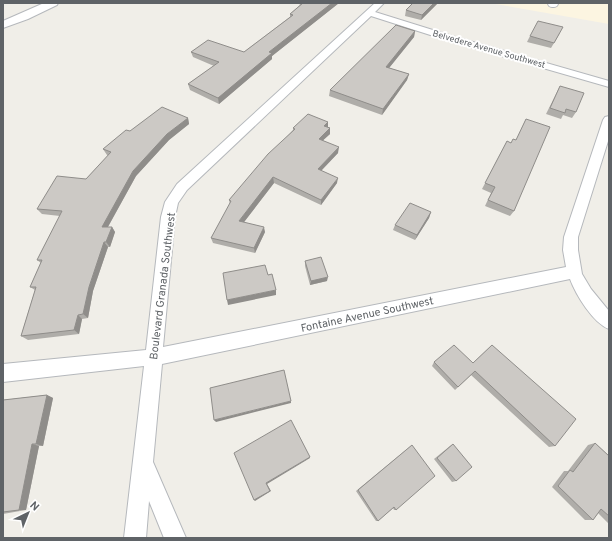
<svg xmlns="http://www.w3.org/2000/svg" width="612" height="541" font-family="Overpass,sans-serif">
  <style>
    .commercial { fill: #fcf5e1 }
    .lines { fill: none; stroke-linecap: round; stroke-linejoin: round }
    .service-casing { stroke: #b5b8bc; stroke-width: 10 }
    .minor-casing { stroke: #b5b8bc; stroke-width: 2 }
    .tertiary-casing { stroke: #b5b8bc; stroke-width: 2 }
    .service { stroke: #fff; stroke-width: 8 }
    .minor { fill: #fff; fill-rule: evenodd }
    .tertiary { fill: #fff; fill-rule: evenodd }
    .wall { fill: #afada9 }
    .shaded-wall { fill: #8f8d8a }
    .building { fill: #ccc9c5; stroke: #8f8d8a }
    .labels { text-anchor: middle; stroke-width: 4; stroke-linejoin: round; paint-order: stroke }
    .far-street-label { font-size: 9px; fill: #5f6367; stroke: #fff }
    .street-label { font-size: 11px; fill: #5f6367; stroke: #fff }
  </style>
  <rect width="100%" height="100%" fill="#f0eee8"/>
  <path class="commercial" d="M490 3H609V24Z"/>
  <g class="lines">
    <g class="service-casing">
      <path id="service" d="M552 3H554"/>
    </g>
    <g class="minor-casing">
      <path id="minor" d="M375 3H384L375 12 452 36 609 81V87L446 40 371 16 187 190 178 203 175 217 163 347 566 267 563 250 564 237 603 120 605 117 609 116V138L578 237V250L582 274 591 289 609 311V329C593 323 576 295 570 279L162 364 153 462 186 538H164L149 501 146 538H124L144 366 3 382V364L146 350 161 217 165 202 177 184Z"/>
    </g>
    <g class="tertiary-casing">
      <path id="tertiary" d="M44 3H58L57 5 28 19 3 28V21Z"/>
    </g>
    <use href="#service" class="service"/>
    <use href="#minor" class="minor"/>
    <use href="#tertiary" class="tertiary"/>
  </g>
  <g class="wall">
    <path d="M299 3H339L272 56V59L219 104 190 90 188 84 214 66 193 57 191 52H244L290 17V14L300 5Z"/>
    <path d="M438 3 421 20 405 16 406 10Z"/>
    <path d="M415 31 414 37 389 68 409 74 407 80 382 115 329 96 330 90Z"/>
    <path d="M560 33 551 48 527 42 530 36Z"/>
    <path d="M560 86 576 112 572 118 563 115 561 119 546 114Z"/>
    <path d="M188 118 189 124 169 140 136 176 108 227H112L115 232 110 247H108L93 291 88 318 82 319 79 334 28 340 21 336 35 290 30 287 41 263 37 260 60 216 42 214 37 209 86 179 108 156 107 155 103 149 130 131Z"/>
    <path d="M526 119 514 211 510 216 485 206 491 193 482 189 507 141 511 143 516 140Z"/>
    <path d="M328 122V127L330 128V134L323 140 338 153 321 171 337 183 321 205 274 183 244 222 265 232 255 253 213 243 211 238 230 204 229 200 293 130V128Z"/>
    <path d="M431 212 429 218 415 240 393 230 395 225Z"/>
    <path d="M305 261 327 281 310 285 305 266Z"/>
    <path d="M492 345 555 446 549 447 471 375 455 390 432 366 434 362 473 363Z"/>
    <path d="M47 395 53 398 43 446H39L26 510 3 514V400Z"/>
    <path d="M595 443 609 456V524L598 513 593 520H585L552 487 564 471H568L588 445Z"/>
    <path d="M453 444 456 481 452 482 434 459 450 446Z"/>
    <path d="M412 445 396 510H394L393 508 378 521H376L356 491Z"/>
  </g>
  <g class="shaded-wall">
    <path d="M332 3H339L272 56V59L219 104 218 98 269 52Z"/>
    <path d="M434 3H438L421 20 422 15Z"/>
    <path d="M415 31 414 37 385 73 386 67Z"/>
    <path d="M409 74 407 80 382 115 383 109Z"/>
    <path d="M188 118 189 124 169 140 136 176 105 232 102 227 133 171 167 134Z"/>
    <path d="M328 122V128L324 126Z"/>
    <path d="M330 128V134L319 144V139Z"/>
    <path d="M339 147 338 153 317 175 318 169Z"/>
    <path d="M273 177 274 183 241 226 239 221Z"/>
    <path d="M338 178 337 183 321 205V200Z"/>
    <path d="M431 212 429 218 415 240 417 235Z"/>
    <path d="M112 227 115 232 110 247 106 242Z"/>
    <path d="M264 227 265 232 255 253 254 248Z"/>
    <path d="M104 242 108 247 93 291 88 318 83 314 89 287Z"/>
    <path d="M328 277 327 281 310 285 311 281Z"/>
    <path d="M276 290V295L228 305 227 300Z"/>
    <path d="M78 315 82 319 79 334 74 330Z"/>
    <path d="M47 395 53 398 43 446 36 444Z"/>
    <path d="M291 401V403L216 422 214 420Z"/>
    <path d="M32 444 39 446 26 510H19Z"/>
    <path d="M310 457V458L267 484 271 491 255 501 254 500 266 483Z"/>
  </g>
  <g class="building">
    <path d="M303 3H332L269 52 272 53 218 98 188 84 219 62 191 52 208 40 244 52 293 15 290 14Z"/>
    <path d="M413 3H434L422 15 406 10Z"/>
    <path d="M538 21 563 27 554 43 530 36Z"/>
    <path d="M396 25 415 31 386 67 409 74 383 109 330 90Z"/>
    <path d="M560 86 584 93 576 112 566 109 565 113 550 108Z"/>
    <path d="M162 107 188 118 167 134 133 171 102 227H112L106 242H104L89 287 83 314 78 315 74 330 21 336 36 287H30L42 260H37L62 211 37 209 57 176 86 179 111 152 103 149 126 130 130 131Z"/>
    <path d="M308 114 328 122 324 126 330 128 319 139 339 147 318 169 338 178 321 200 273 177 239 221 264 227 254 248 211 238 231 201 229 200 268 154 295 129 293 128Z"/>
    <path d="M526 119 550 127 514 211 488 200 495 187 485 183 507 141 511 143 513 139 516 140Z"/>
    <path d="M410 203 431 212 417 235 395 225Z"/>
    <path d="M321 257 328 277 311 281 305 261Z"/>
    <path d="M265 265 268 275 272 274 276 290 227 300 223 273Z"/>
    <path d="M454 345 473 363 492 345 576 419 555 446 475 371 458 387 434 362Z"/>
    <path d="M284 370 291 401 214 420 210 388Z"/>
    <path d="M47 395 36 444H32L19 510 3 512V400Z"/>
    <path d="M291 420 310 457 266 483 270 491 254 500 234 453Z"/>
    <path d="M595 443 609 456V516L601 509 593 520 558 486 570 470 573 472Z"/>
    <path d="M453 444 472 467 456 481 437 458Z"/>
    <path d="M412 445 435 476 396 510 394 507 378 521 358 490Z"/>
  </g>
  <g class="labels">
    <g class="far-street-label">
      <text transform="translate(489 49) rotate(16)" y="3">Belvedere Avenue Southwest</text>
    </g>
    <g class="street-label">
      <text transform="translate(162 286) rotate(-83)" y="4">Boulevard Granada Southwest</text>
      <text transform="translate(367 314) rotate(-12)" y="4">Fontaine Avenue Southwest</text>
    </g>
  </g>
  <rect width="612" height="541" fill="none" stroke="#5f6367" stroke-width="8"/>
  <g transform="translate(28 513) rotate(43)" stroke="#ffffff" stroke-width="3" paint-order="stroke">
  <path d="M0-3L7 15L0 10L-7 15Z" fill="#5f6367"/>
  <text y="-6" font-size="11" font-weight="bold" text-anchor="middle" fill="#5f6367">N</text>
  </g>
</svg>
